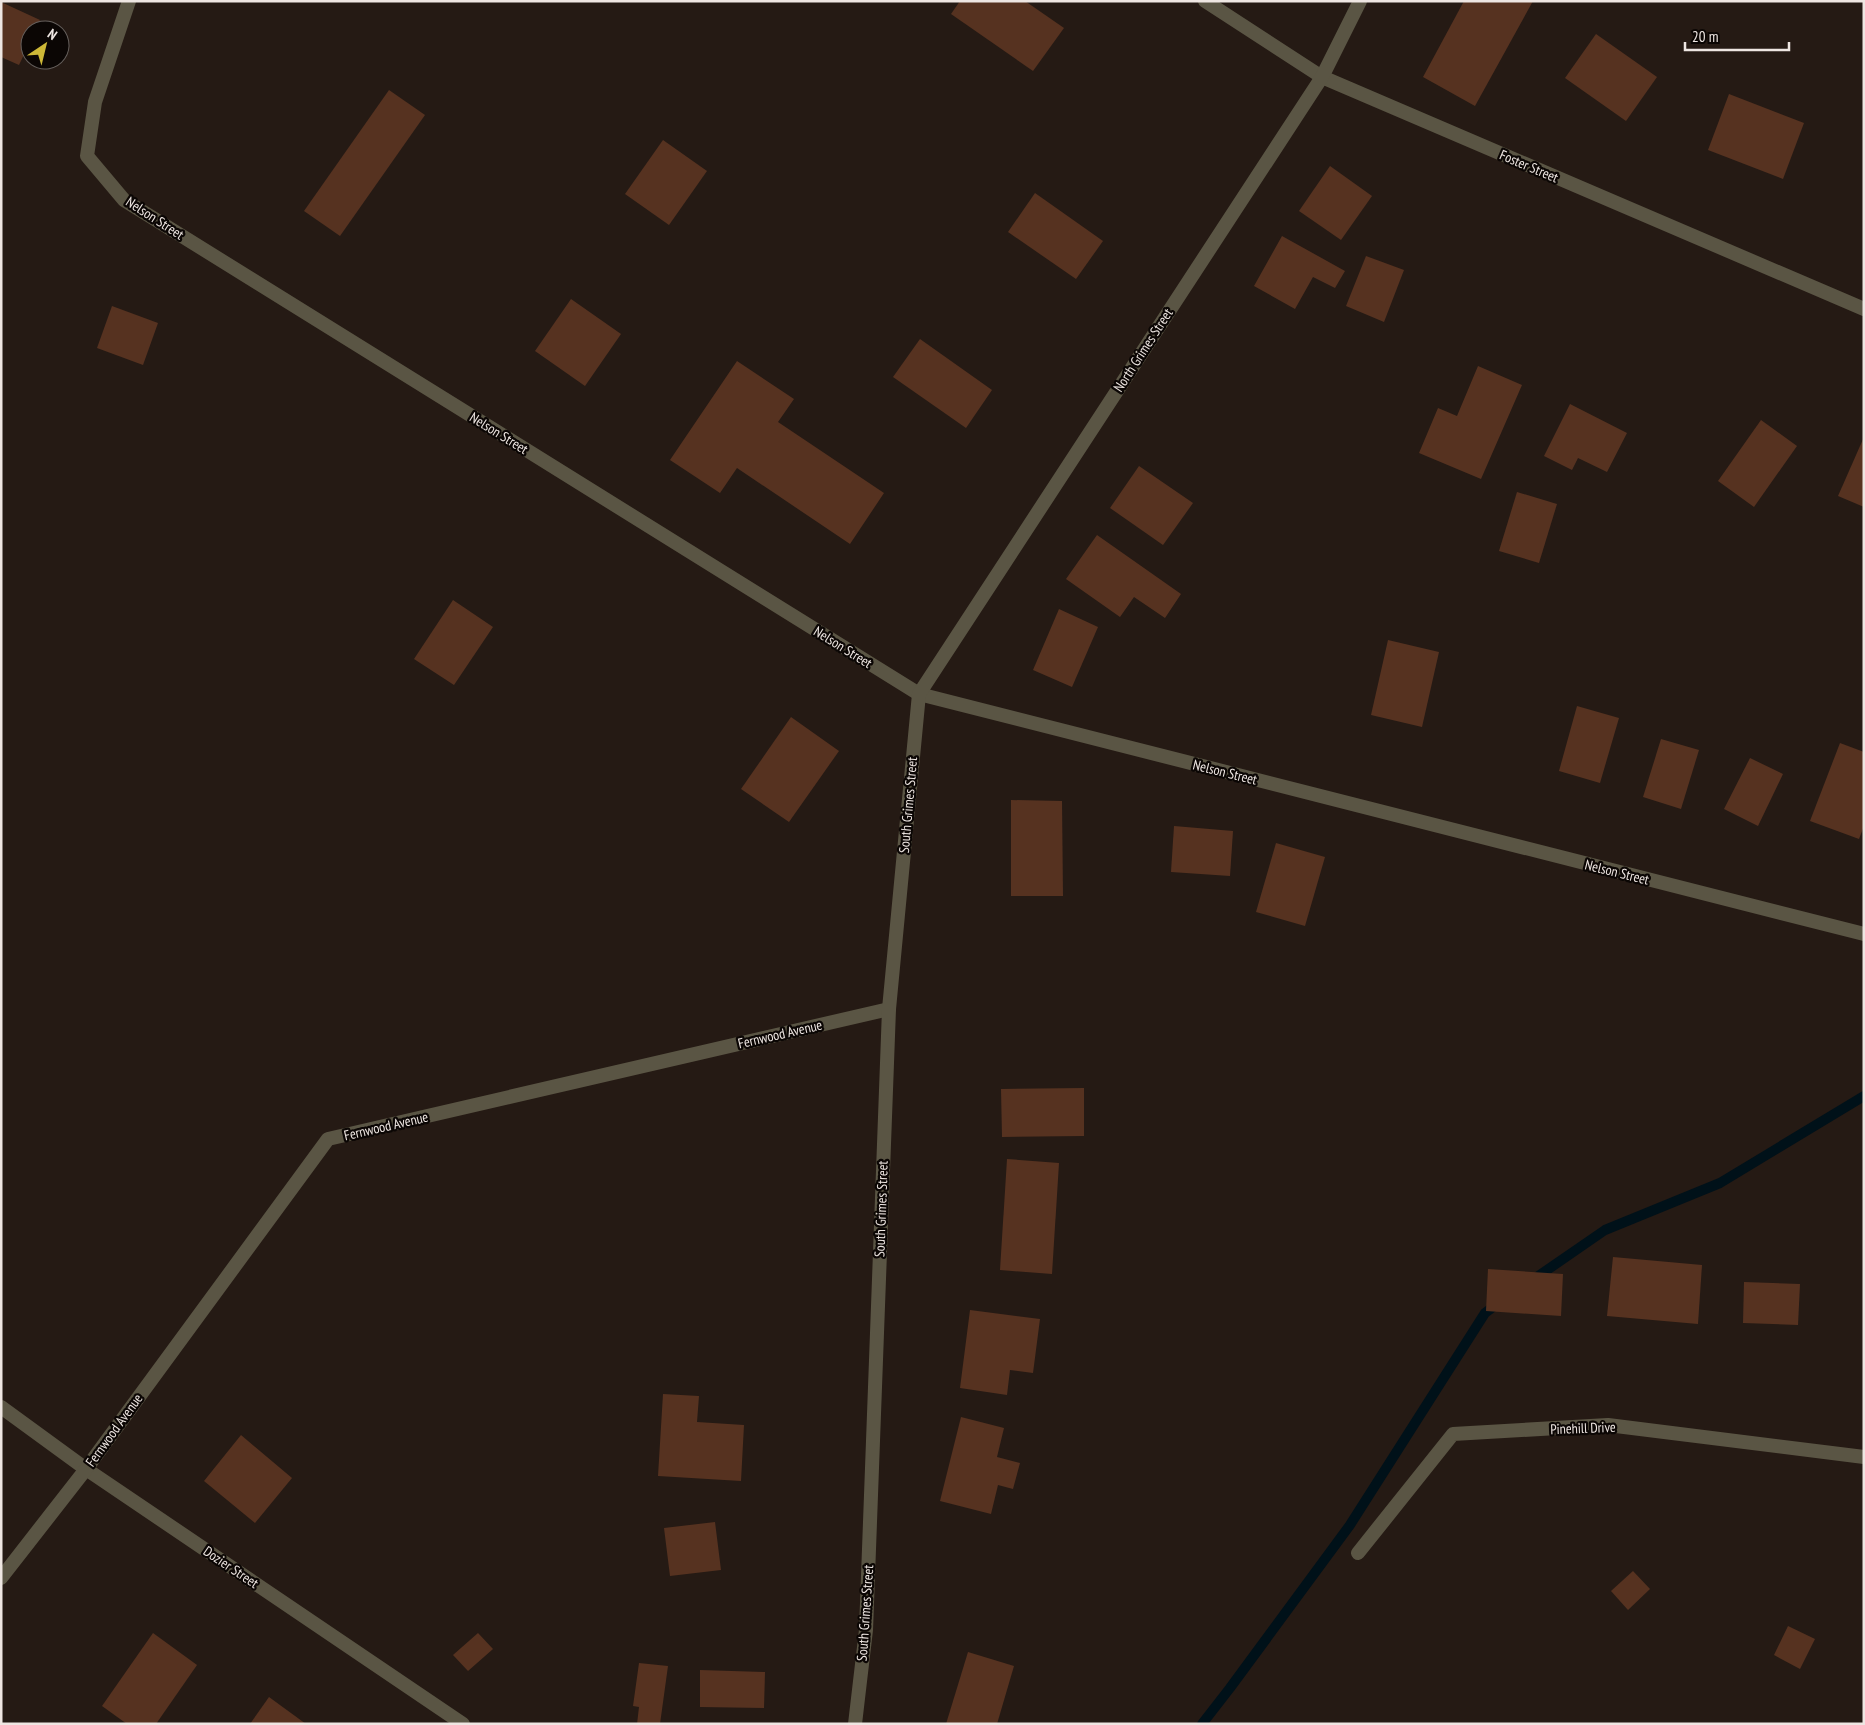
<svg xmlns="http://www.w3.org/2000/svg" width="1865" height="1725" font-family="'PT Sans Narrow',sans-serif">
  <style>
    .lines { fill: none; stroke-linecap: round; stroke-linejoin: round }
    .stream { stroke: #001119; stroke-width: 10 }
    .building { fill: #563220 }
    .minor { stroke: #5a5544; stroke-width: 14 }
    .labels { text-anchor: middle; stroke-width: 4.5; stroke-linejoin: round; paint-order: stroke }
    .street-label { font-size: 14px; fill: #eee6e2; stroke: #0b0604 }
  </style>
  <rect width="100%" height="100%" fill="#251a14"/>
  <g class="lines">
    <g class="stream">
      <path d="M1534 1279 1605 1230 1720 1183 1864 1096"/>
      <path d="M1202 1724 1230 1688 1350 1525 1485 1313 1497 1304"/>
    </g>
  </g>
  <g class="building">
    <path d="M960 1H1025L1064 28 1033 71 951 14Z"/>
    <path d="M1464 1H1533L1475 106 1423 77Z"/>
    <path d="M1 2 40 20 35 30H30V42L19 65 1 57Z"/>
    <path d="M1596 34 1657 77 1626 121 1565 78Z"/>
    <path d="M389 90 425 115 340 236 304 211Z"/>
    <path d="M1729 94 1804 123 1783 179 1708 150Z"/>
    <path d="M663 140 707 171 669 225 625 194Z"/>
    <path d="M1330 166 1372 196 1341 240 1299 211Z"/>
    <path d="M1035 193 1103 241 1076 279 1008 232Z"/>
    <path d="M1282 236 1345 271 1335 288 1313 277 1295 309 1254 286Z"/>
    <path d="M1366 256 1404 270 1384 322 1346 306Z"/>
    <path d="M571 299 621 334 585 386 535 351Z"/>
    <path d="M112 306 158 323 143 365 97 348Z"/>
    <path d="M920 339 992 390 966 428 893 377Z"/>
    <path d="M737 361 794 399 778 422 884 493 850 544 737 468 720 493 670 460Z"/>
    <path d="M1478 366 1522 385 1481 479 1419 453 1438 408 1457 416Z"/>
    <path d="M1570 404 1627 433 1607 472 1578 458 1572 470 1544 456Z"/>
    <path d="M1761 420 1797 446 1754 507 1718 481Z"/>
    <path d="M1864 437V507L1838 496Z"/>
    <path d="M1139 466 1193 503 1163 545 1110 508Z"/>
    <path d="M1517 492 1557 504 1539 563 1499 551Z"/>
    <path d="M1097 535 1181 594 1165 618 1134 597 1120 617 1066 579Z"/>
    <path d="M453 600 493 627 454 685 414 659Z"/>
    <path d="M1059 609 1098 627 1072 687 1033 670Z"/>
    <path d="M1388 640 1439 652 1422 727 1371 715Z"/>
    <path d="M1577 706 1619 718 1600 783 1559 771Z"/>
    <path d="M791 717 839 751 789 822 741 789Z"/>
    <path d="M1661 739 1699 750 1681 809 1643 797Z"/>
    <path d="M1840 743 1864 752V826L1859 839 1810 821Z"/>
    <path d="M1750 758 1783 774 1758 826 1724 809Z"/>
    <path d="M1011 800 1062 801 1063 896H1011Z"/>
    <path d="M1174 826 1233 831 1230 876 1171 872Z"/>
    <path d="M1276 843 1325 857 1305 926 1256 912Z"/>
    <path d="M1084 1088V1136L1002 1137 1001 1089Z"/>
    <path d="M1007 1159 1059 1163 1052 1274 1000 1270Z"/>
    <path d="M1613 1257 1702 1265 1698 1324 1607 1316Z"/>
    <path d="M1488 1269 1563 1274 1561 1316 1486 1311Z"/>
    <path d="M1744 1282 1800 1284 1798 1325 1743 1323Z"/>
    <path d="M970 1310 1040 1319 1033 1373 1010 1370 1007 1395 960 1388Z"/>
    <path d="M663 1394 699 1396 697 1422 744 1425 741 1481 658 1476Z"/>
    <path d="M961 1417 1004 1428 997 1457 1020 1463 1013 1489 998 1485 991 1514 940 1501Z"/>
    <path d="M241 1435 292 1478 255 1523 204 1481Z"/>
    <path d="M715 1522 721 1570 670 1576 664 1528Z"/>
    <path d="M1633 1571 1650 1589 1628 1610 1611 1591Z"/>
    <path d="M1788 1626 1815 1639 1800 1669 1774 1655Z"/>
    <path d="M153 1633 197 1665 156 1724H127L102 1706Z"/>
    <path d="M478 1633 493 1649 468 1671 453 1655Z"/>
    <path d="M968 1652 1014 1666 997 1724H946Z"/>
    <path d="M639 1663 668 1666 660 1724H637L639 1707 633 1706Z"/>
    <path d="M700 1670 765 1672 764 1708 700 1707Z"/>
    <path d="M269 1697 306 1724H250Z"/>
  </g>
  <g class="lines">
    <g class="minor">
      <path d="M129 1 95 102 87 156 124 200 919 694 1864 934"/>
      <path d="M1205 1 1322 77 1864 309"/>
      <path d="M1 1407 86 1469 463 1724"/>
      <path d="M1358 1553 1453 1434 1608 1425 1864 1457"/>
      <path d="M1 1578 86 1469 328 1139 889 1009"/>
      <path d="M855 1724 866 1630 889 1009 919 694 1322 77 1360 1"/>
    </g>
  </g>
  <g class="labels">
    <g class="street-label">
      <text transform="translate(1529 166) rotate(23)" y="5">Foster Street</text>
      <text transform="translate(155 218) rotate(33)" y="5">Nelson Street</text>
      <text transform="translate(1143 350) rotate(-57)" y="5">North Grimes Street</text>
      <text transform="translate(499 433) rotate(32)" y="5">Nelson Street</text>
      <text transform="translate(843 647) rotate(32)" y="5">Nelson Street</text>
      <text transform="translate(1225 772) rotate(14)" y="5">Nelson Street</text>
      <text transform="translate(908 805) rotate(-85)" y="5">South Grimes Street</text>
      <text transform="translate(1617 872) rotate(14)" y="5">Nelson Street</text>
      <text transform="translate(780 1034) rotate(-13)" y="5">Fernwood Avenue</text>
      <text transform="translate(386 1126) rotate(-13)" y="5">Fernwood Avenue</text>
      <text transform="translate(881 1209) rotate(-88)" y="5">South Grimes Street</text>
      <text transform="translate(1583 1428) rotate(-2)" y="5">Pinehill Drive</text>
      <text transform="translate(114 1430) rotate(-54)" y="5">Fernwood Avenue</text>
      <text transform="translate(231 1567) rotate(34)" y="5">Dozier Street</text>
      <text transform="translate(865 1613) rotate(-86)" y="5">South Grimes Street</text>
    </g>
  </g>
  <rect width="1865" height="1725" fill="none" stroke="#eee6e2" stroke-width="5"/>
  <g transform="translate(45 45) rotate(35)"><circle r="24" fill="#0b0604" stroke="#66605d"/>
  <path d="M0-4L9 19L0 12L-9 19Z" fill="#ceb837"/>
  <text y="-8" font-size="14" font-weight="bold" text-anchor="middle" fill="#eee6e2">N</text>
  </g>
  <path d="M1685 42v8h104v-8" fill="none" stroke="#eee6e2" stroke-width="2.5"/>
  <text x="1692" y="42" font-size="15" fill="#eee6e2" stroke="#0b0604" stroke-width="4" paint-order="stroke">20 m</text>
</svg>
